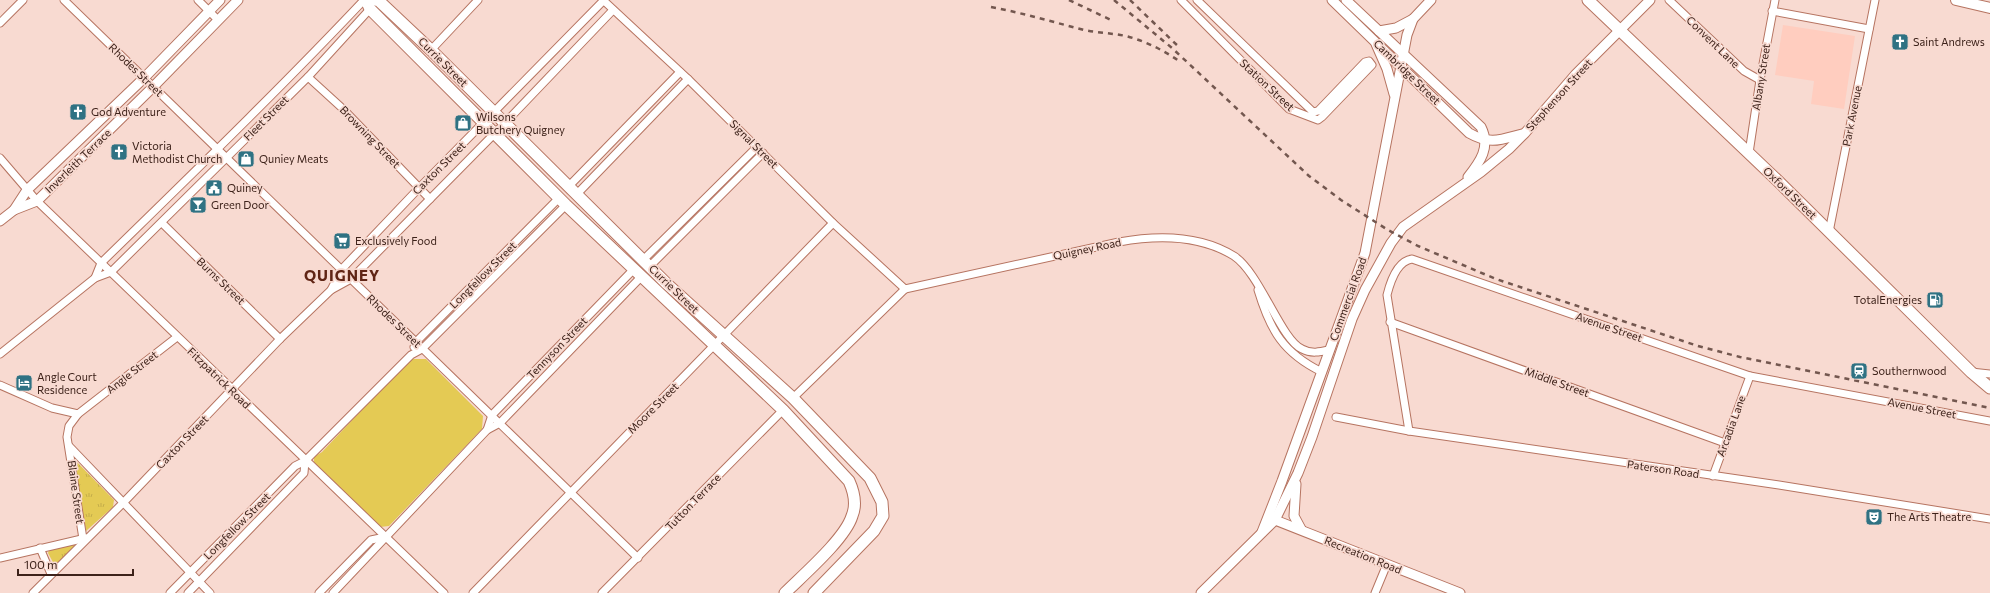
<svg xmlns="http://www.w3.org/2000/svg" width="1990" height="593" font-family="Commissioner,sans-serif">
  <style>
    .built { fill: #ffcdbf }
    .grass { fill: url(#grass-tufts) }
    .park { fill: #e4ca54 }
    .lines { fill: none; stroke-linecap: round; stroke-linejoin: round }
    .minor-casing { stroke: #b67461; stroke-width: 9 }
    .tertiary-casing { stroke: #b67461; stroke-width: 11 }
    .secondary-casing { stroke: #b67461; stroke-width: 12 }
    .primary-casing { stroke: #b67461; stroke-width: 13 }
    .minor { stroke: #fff; stroke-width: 7 }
    .tertiary { stroke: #fff; stroke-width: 9 }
    .secondary { stroke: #fff; stroke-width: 10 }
    .primary { stroke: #fff; stroke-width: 11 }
    .rail { stroke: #73574f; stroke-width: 2.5; stroke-dasharray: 5 5; stroke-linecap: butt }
    .labels { text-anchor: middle; stroke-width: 3.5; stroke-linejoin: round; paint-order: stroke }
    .street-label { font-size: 11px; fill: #3d221a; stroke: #f8dad1 }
    .poi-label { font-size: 11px; fill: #3d221a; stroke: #f8dad1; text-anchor: start }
    .district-label { font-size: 15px; font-weight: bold; letter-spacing: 1px; fill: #602515; stroke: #f8dad1 }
  </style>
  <defs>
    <pattern id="grass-tufts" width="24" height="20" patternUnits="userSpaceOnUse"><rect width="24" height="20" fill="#e4ca54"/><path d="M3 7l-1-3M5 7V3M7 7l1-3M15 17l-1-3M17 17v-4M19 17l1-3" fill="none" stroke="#c4ad49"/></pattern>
  </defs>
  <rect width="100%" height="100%" fill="#f8dad1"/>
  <path class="built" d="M1783 25 1855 36 1844 109 1811 104 1814 81 1775 75Z"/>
  <g class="grass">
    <path d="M72 459H74L114 500 113 507 86 531Z"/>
    <path d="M72 543 75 545 55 566 48 553 50 548Z"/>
  </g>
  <path class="park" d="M410 359H426L483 416 482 429 389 526 380 527 317 467 314 462V457L322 452Z"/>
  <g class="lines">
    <g class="minor-casing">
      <g id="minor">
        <path d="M64 0 638 558"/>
        <path d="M198 0 218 20"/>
        <path d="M603 0 688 79 833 223 905 289"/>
        <path d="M1181 0 1289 109 1318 120 1322 117 1372 65 1369 61 1365 62 1318 111 1313 112 1197 0"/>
        <path d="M1669 0 1744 71 1760 80"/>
        <path d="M1772 11 1869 29"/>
        <path d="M0 23 23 0"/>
        <path d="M431 50 478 0"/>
        <path d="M308 77 342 108 430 199"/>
        <path d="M1749 153 1760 80 1775 0"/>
        <path d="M0 158 37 201 444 593"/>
        <path d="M568 187 680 72"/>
        <path d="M576 195 688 79"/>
        <path d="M162 223 280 339"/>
        <path d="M1829 232 1875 0"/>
        <path d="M643 260 757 147"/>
        <path d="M650 266 763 153"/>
        <path d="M95 278 101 263C190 176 279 90 364 0"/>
        <path d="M905 289 1119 242C1157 235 1200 235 1234 256 1260 273 1281 340 1302 349 1311 354 1320 352 1329 350"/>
        <path d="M331 290 341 270 419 188 604 0"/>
        <path d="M1258 290C1270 330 1283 353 1322 372"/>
        <path d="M1390 322 1725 443"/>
        <path d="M414 347 416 342 559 198"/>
        <path d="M0 354 95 278 111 272 308 77 370 9"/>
        <path d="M1971 372 1990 374"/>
        <path d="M0 385 52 408 78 414 177 337"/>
        <path d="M793 398 905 289"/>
        <path d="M78 414 69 426 67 437 83 539"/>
        <path d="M1336 417 1409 431 1779 485 1990 519"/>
        <path d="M487 430 492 415 633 270"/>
        <path d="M1409 431 1387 295C1390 283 1397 261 1412 259L1750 376 1990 421"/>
        <path d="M69 446 210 593"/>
        <path d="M1713 476 1750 376"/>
        <path d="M40 548 51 574"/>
        <path d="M0 558 86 538"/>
        <path d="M33 593 123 503 280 339 331 290 351 279 504 124 613 10"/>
        <path d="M170 593 295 466 305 461 411 355 422 349 566 205"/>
        <path d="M188 593 304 473 305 461"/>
        <path d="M319 593 371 540 385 537"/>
        <path d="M333 593 487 430 500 423 641 277"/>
        <path d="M473 593 833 223"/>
        <path d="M602 593 783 410"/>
        <path d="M1375 593 1387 564"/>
      </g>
    </g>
    <g class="tertiary-casing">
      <g id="tertiary">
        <path d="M1332 0 1469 133C1490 145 1500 140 1522 134"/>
        <path d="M1346 0 1481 127C1491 147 1480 162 1468 177"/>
        <path d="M1379 31 1396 28 1413 19"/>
        <path d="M1376 44 1387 69 1394 94"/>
        <path d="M14 210 27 190 144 78 220 0"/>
        <path d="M0 221 14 210 37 201 153 87 238 0"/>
        <path d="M1296 484 1294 516 1301 529"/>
        <path d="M1270 518 1460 593"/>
        <path d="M1262 532 1282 481 1365 253 1407 35 1413 19 1431 0"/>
        <path d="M1201 593 1275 520 1298 473 1312 437 1352 319 1365 290 1391 243 1403 227 1481 172 1509 149 1525 133 1575 75 1650 0"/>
      </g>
    </g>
    <g class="secondary-casing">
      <path id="secondary" d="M1956 0 1990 8"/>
    </g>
    <g class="primary-casing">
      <g id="primary">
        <path d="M366 0 370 9 566 205 783 410 849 481C854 492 857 504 852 516 845 539 803 575 785 593"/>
        <path d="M375 0 379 1 431 50 667 284 793 398 870 478 882 502 883 516 874 531 814 593"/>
        <path d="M1588 0 1777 180 1971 372 1990 388"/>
      </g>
    </g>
    <use href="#minor" class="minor"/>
    <use href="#tertiary" class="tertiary"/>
    <use href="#secondary" class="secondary"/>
    <use href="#primary" class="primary"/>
    <g class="rail">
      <path d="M1069 0 1111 20"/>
      <path d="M1114 0 1172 48 1309 176 1341 200 1388 230 1418 246 1496 279 1698 346 1740 357 1990 408"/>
      <path d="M1130 0 1179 47"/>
      <path d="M991 7C1023 13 1053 22 1084 30 1098 33 1112 33 1126 36 1145 41 1163 50 1179 61"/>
    </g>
  </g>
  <defs>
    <g id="church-square" transform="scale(0.9)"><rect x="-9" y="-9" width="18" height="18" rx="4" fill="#2f7283" stroke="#f8dad1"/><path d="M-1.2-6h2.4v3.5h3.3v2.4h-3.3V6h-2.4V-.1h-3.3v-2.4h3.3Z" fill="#fff"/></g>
    <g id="shop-square" transform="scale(0.9)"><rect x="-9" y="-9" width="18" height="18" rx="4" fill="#2f7283" stroke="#f8dad1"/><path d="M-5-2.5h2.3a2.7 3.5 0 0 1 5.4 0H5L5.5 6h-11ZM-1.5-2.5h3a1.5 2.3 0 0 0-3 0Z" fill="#fff"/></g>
    <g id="civic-square" transform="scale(0.9)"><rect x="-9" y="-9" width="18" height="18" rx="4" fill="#2f7283" stroke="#f8dad1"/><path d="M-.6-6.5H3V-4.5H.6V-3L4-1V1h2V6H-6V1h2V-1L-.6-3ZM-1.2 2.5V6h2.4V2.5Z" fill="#fff"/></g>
    <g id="bar-square" transform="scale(0.9)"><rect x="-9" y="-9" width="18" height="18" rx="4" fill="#2f7283" stroke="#f8dad1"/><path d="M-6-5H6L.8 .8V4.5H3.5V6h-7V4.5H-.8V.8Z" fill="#fff"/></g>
    <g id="supermarket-square" transform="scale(0.9)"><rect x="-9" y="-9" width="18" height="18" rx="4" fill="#2f7283" stroke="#f8dad1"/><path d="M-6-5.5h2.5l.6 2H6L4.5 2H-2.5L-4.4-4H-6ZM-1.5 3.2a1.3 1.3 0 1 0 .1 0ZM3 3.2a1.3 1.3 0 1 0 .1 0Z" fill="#fff"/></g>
    <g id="fuel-square" transform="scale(0.9)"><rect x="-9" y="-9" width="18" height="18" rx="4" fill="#2f7283" stroke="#f8dad1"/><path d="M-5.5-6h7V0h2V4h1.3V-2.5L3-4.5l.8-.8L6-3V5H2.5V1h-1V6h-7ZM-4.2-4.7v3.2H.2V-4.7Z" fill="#fff"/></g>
    <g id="station-square" transform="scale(0.9)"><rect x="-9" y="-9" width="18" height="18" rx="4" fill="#2f7283" stroke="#f8dad1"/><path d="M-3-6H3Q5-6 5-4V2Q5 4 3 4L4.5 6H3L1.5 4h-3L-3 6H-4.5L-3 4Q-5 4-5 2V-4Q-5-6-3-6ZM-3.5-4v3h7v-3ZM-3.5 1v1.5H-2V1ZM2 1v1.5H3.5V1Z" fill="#fff"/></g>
    <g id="hotel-square" transform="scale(0.9)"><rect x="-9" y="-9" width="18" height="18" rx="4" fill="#2f7283" stroke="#f8dad1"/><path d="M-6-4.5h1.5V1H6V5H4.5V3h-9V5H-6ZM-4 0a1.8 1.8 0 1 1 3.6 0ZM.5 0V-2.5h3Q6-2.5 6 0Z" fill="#fff"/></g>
    <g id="theatre-square" transform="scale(0.9)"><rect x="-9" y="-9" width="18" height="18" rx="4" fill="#2f7283" stroke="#f8dad1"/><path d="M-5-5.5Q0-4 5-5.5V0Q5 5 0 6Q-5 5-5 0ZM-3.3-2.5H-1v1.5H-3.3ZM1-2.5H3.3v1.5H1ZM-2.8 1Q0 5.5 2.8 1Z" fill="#fff"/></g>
  </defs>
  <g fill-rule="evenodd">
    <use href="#church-square" x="1900" y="42"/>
    <use href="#church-square" x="78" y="112"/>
    <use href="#shop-square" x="463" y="123"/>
    <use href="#church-square" x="119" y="152"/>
    <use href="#shop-square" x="246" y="159"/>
    <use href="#civic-square" x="214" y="188"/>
    <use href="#bar-square" x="198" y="205"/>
    <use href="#supermarket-square" x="342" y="241"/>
    <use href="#fuel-square" x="1935" y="300"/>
    <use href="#station-square" x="1859" y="371"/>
    <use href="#hotel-square" x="24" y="383"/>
    <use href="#theatre-square" x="1874" y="517"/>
  </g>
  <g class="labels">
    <g class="street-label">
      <text transform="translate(1713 42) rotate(44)" y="4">Convent Lane</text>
      <text transform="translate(443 62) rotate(45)" y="4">Currie Street</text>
      <text transform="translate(136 70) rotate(44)" y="4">Rhodes Street</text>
      <text transform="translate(1407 72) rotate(44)" y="4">Cambridge Street</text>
      <text transform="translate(1761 77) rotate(-81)" y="4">Albany Street</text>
      <text transform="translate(1267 85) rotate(43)" y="4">Station Street</text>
      <text transform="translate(1559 95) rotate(-48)" y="4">Stephenson Street</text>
      <text transform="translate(1852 116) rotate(-79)" y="4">Park Avenue</text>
      <text transform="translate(266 118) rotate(-45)" y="4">Fleet Street</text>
      <text transform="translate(370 137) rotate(46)" y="4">Browning Street</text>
      <text transform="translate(754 144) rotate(45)" y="4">Signal Street</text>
      <text transform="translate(78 161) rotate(-44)" y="4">Inverleith Terrace</text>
      <text transform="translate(439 168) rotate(-45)" y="4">Caxton Street</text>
      <text transform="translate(1790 193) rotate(44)" y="4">Oxford Street</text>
      <text transform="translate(1087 249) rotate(-12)" y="4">Quigney Road</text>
      <text transform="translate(483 275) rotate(-45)" y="4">Longfellow Street</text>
      <text transform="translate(221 281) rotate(44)" y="4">Burns Street</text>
      <text transform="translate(674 289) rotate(44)" y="4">Currie Street</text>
      <text transform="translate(1348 299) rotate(-70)" y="4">Commercial Road</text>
      <text transform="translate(394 321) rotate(44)" y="4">Rhodes Street</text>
      <text transform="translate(1609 327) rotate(19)" y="4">Avenue Street</text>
      <text transform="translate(557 348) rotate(-46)" y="4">Tennyson Street</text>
      <text transform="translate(132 372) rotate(-38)" y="4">Angle Street</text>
      <text transform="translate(219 378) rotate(44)" y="4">Fitzpatrick Road</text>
      <text transform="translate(1557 382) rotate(20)" y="4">Middle Street</text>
      <text transform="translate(653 408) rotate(-45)" y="4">Moore Street</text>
      <text transform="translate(1922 408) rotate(11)" y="4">Avenue Street</text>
      <text transform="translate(1731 426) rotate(-70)" y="4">Arcadia Lane</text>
      <text transform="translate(182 442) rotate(-46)" y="4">Caxton Street</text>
      <text transform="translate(1663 469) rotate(8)" y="4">Paterson Road</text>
      <text transform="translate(76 492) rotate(82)" y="4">Blaine Street</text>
      <text transform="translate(693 502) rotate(-46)" y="4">Tutton Terrace</text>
      <text transform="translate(237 526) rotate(-45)" y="4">Longfellow Street</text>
      <text transform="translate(1363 555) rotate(22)" y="4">Recreation Road</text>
    </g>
    <g class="poi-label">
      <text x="1913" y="46">Saint Andrews</text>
      <text x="91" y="116">God Adventure</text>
      <text x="476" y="121">Wilsons<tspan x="476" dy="13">Butchery Quigney</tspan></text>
      <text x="132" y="150">Victoria<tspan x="132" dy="13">Methodist Church</tspan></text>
      <text x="259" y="163">Quniey Meats</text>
      <text x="227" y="192">Quiney</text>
      <text x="211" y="209">Green Door</text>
      <text x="355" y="245">Exclusively Food</text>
      <text x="1922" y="304" text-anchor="end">TotalEnergies</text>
      <text x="1872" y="375">Southernwood</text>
      <text x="37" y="381">Angle Court<tspan x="37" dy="13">Residence</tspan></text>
      <text x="1887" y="521">The Arts Theatre</text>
    </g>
    <g class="district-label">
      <text x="342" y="281">QUIGNEY</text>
    </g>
  </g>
  <path d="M18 569v6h115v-6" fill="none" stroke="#3d221a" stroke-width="2"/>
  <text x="24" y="569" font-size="12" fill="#3d221a" stroke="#f8dad1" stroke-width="3" paint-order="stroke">100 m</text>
</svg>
